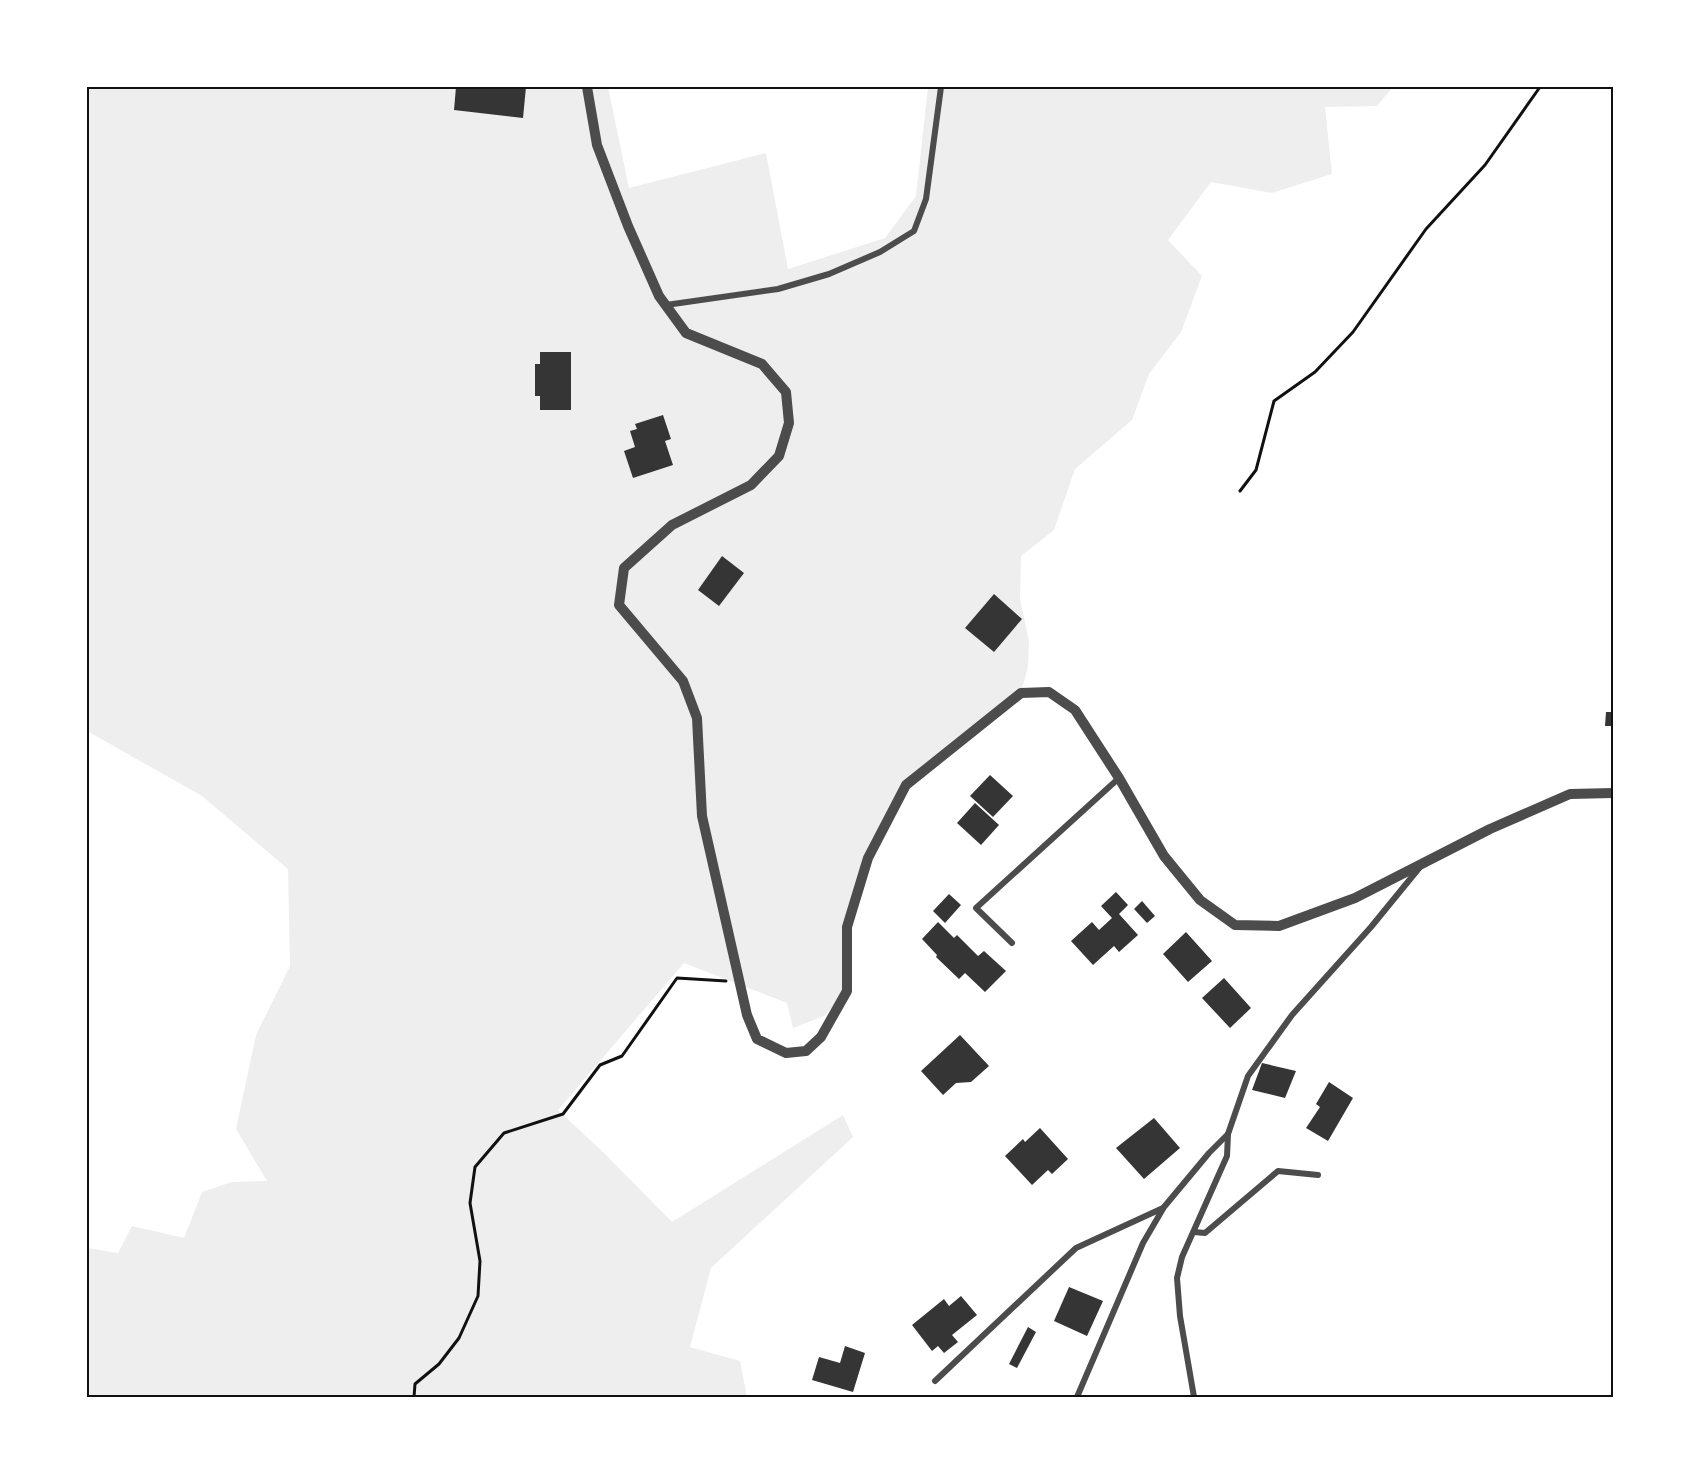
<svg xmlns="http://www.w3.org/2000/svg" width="1700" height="1484" font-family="Helvetica,sans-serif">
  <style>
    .green { fill: #eee }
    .building { fill: #353535 }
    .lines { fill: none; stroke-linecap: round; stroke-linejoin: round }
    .path { stroke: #111; stroke-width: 3 }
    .minor { stroke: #4c4c4c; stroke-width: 6 }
    .tertiary { stroke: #4c4c4c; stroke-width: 10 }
    .neatline { fill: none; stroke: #111; stroke-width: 2 }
  </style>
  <rect width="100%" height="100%" fill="#fff"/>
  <path class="green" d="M87 87H608L629 188 766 153 788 269 885 238 916 196 928 87H1393L1377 106 1325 107 1332 174 1272 193 1211 182 1168 240 1202 276 1181 332 1149 374 1132 420 1075 469 1054 530 1021 556 1020 599 1029 641 1028 667 1021 693 906 785 868 858 847 927V991L824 1016 793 1028 787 1003 684 963 558 1110 604 1153 672 1222 843 1115 853 1137 711 1268 690 1347 740 1361 747 1397H87V1248L118 1253 132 1226 184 1238 202 1192 232 1182 267 1181 236 1129 256 1035 290 966 288 869 202 796 87 731Z"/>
  <g class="building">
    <path d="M456 87H526L523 118 454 110Z"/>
    <path d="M540 352H571V410H540V396H535V364H540Z"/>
    <path d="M663 415 671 439 665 441 673 465 633 478 624 451 635 447 630 431 637 429 635 424Z"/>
    <path d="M722 556 744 573 719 606 698 590Z"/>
    <path d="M994 594 1022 619 994 652 965 628Z"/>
    <path d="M1606 712H1613V726H1605Z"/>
    <path d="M990 775 1013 796 993 817 970 796Z"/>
    <path d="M975 803 999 825 981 845 957 823Z"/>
    <path d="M1116 892 1128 905 1119 914 1138 935 1119 952 1114 946 1093 965 1071 941 1092 922 1099 930 1112 918 1101 906Z"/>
    <path d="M949 894 961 905 945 923 933 911Z"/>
    <path d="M1142 901 1155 916 1147 923 1134 909Z"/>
    <path d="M938 922 954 938 957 935 978 956 984 951 1006 971 985 992 965 973 959 979 936 957 937 955 922 939Z"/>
    <path d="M1186 932 1212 961 1188 982 1163 954Z"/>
    <path d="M1224 978 1251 1008 1230 1028 1202 998Z"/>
    <path d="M960 1035 989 1066 971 1082 956 1083 943 1095 921 1071Z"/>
    <path d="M1262 1063 1296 1071 1285 1098 1252 1090Z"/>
    <path d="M1329 1082 1353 1098 1328 1141 1306 1128 1320 1107 1316 1104Z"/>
    <path d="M1154 1118 1180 1148 1144 1179 1116 1148Z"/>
    <path d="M1040 1128 1068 1159 1052 1174 1048 1170 1032 1185 1005 1156 1023 1139 1025 1142Z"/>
    <path d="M1069 1287 1103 1301 1087 1336 1054 1321Z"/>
    <path d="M961 1296 977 1315 952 1335 958 1342 944 1353 938 1346 932 1351 912 1325 944 1299 949 1306Z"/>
    <path d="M1028 1327 1036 1332 1017 1368 1009 1364Z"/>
    <path d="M845 1346 865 1353 853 1392 812 1380 819 1357 840 1363Z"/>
  </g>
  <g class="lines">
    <g class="path">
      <path d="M1240 491 1256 470 1274 401 1315 372 1353 332 1426 229 1485 165 1540 87"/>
      <path d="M414 1397 415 1384 439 1364 459 1338 478 1296 480 1261 470 1203 475 1167 504 1133 563 1114 600 1065 622 1056 677 978 726 981"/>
    </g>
    <g class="minor">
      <path d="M666 305 778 289 829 274 880 252 914 231 926 199 941 87"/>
      <path d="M1012 943 976 908 1119 778"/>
      <path d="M1194 1232 1205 1233 1278 1171 1318 1175"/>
      <path d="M935 1381 1076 1248 1163 1208"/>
      <path d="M1077 1397 1143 1243 1164 1207 1209 1153 1228 1134 1248 1076 1292 1015 1371 927 1420 867"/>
      <path d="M1194 1397 1180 1316 1177 1278 1182 1257 1227 1156 1228 1134"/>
    </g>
    <path class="tertiary" d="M587 87 597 145 628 226 659 296 686 333 762 364 786 392 789 423 779 456 751 485 672 525 624 568 619 605 683 681 697 718 702 816 747 1015 757 1039 786 1053 806 1051 821 1037 847 991V927L868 858 906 785 1021 693 1049 692 1075 710 1119 778 1164 856 1200 900 1235 925 1279 926 1355 898 1490 829 1570 794 1613 793"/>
  </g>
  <rect width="1700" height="1484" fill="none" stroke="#ffffff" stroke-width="177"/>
  <rect x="88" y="88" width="1524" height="1308" class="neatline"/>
</svg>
